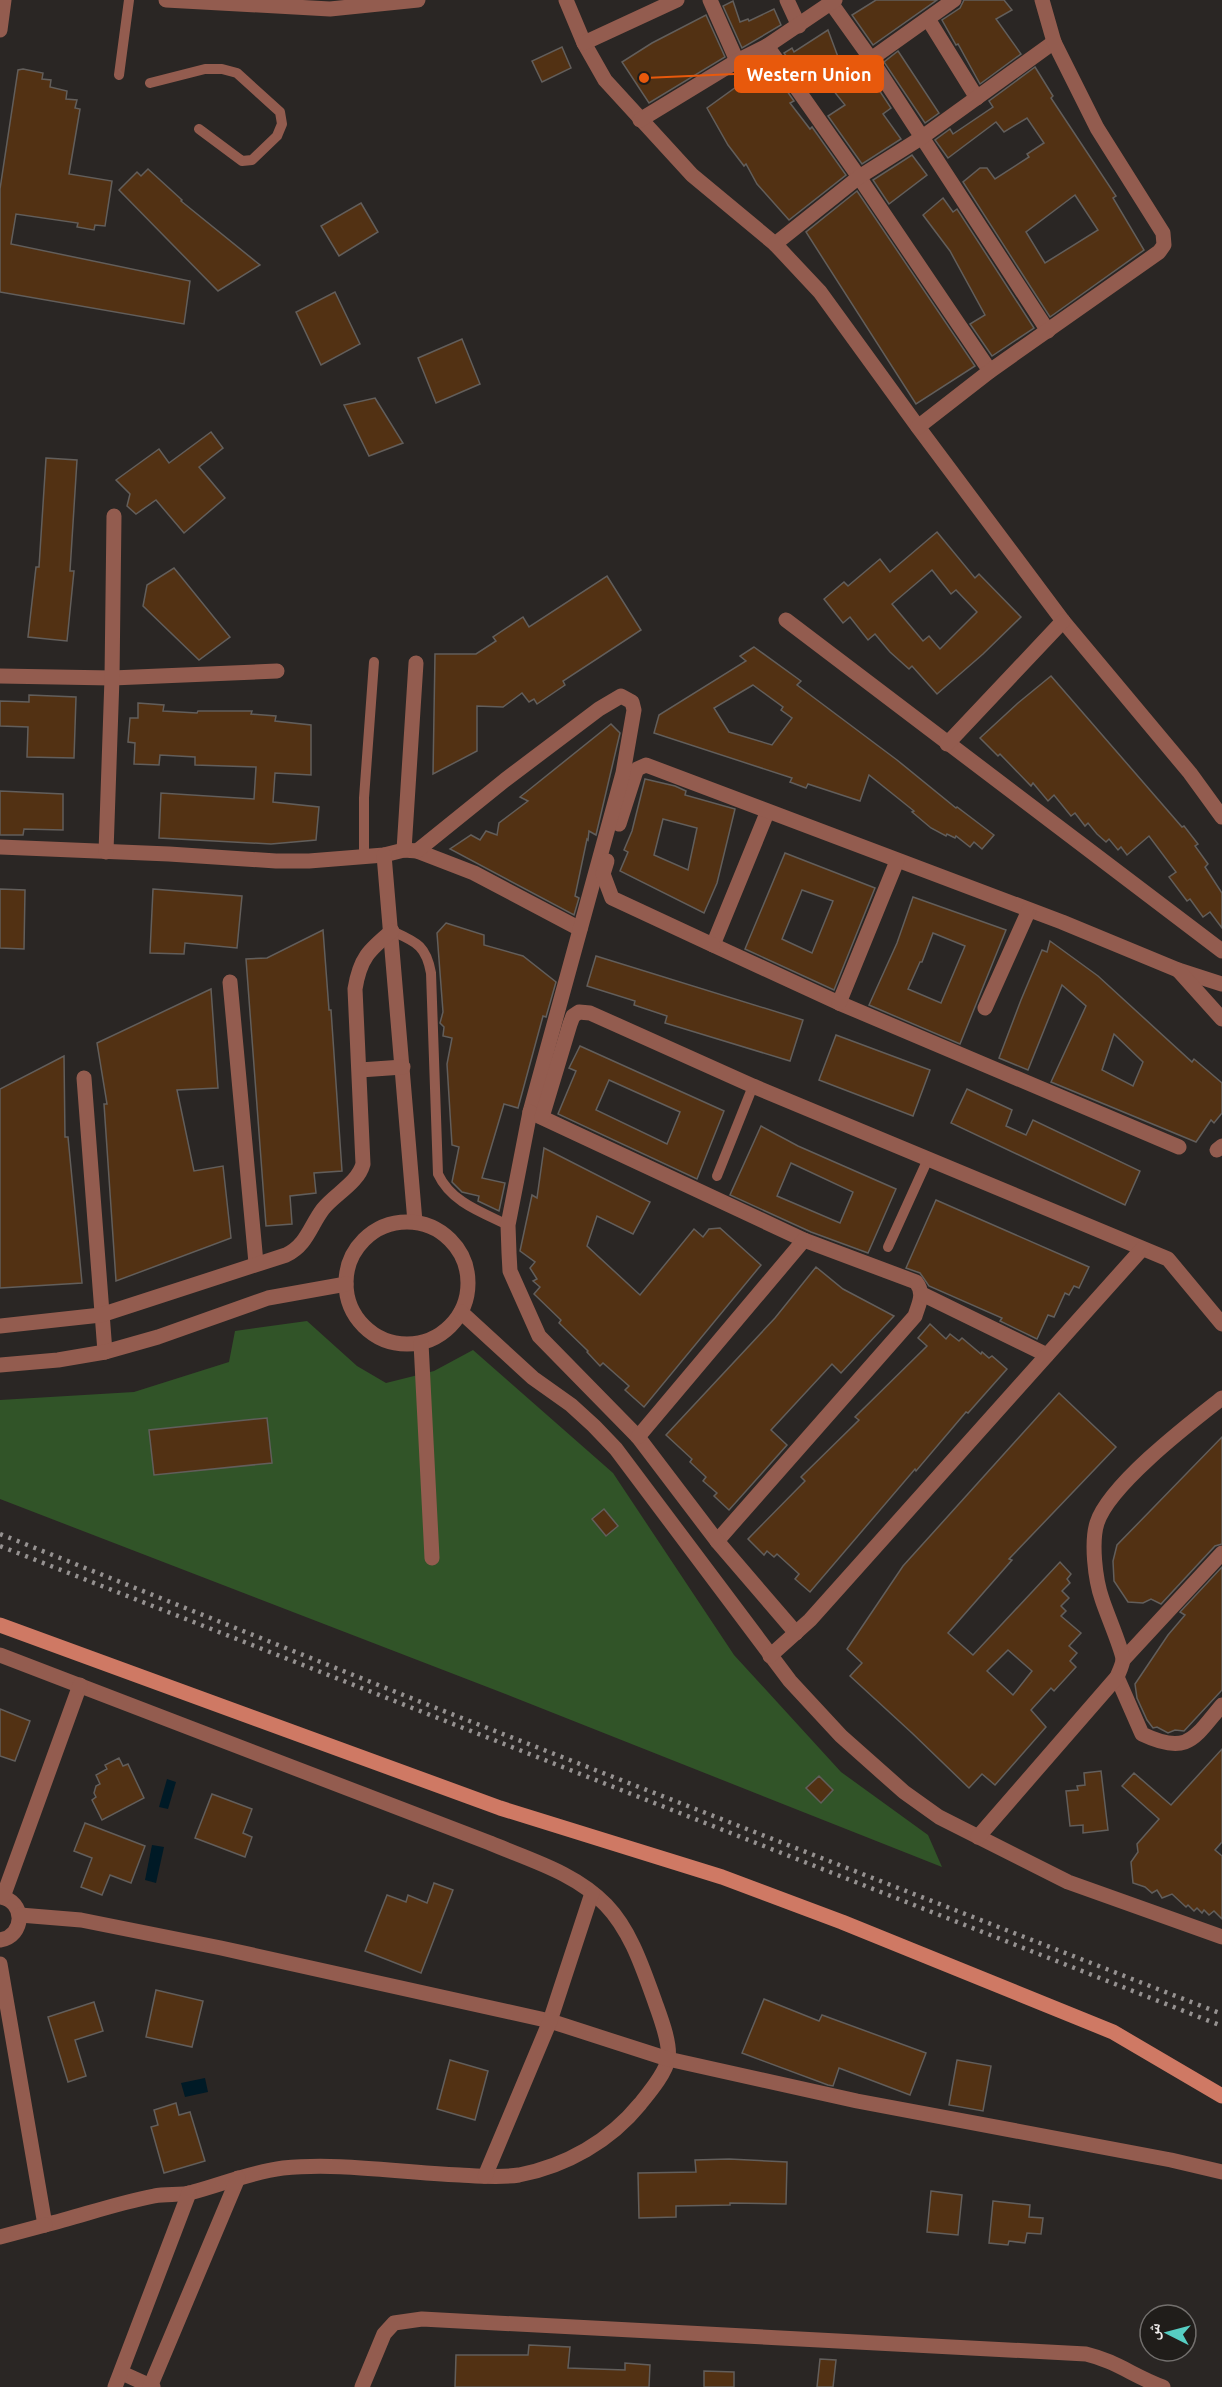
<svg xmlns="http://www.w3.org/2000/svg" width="1222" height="2387" font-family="Ubuntu,'Noto Naskh Arabic',sans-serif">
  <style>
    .green { fill: #315428 }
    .water { fill: #001a26 }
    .building { fill: #523113; stroke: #625e5b; stroke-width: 1.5; fill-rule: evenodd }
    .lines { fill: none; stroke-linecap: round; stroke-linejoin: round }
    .lane { stroke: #935c4f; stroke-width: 10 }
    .street { stroke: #935c4f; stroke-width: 15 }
    .secondary { stroke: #cf7964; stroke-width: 15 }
    .rail { stroke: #969291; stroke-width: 4.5; stroke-dasharray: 3 6; stroke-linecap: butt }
    .leader { fill: none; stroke: #e8590c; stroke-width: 2 }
    .callout-dot { fill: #e8590c; stroke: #201d1a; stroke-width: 2 }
    .callout { fill: #e8590c; stroke: #e8590c; stroke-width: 2 }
    .callout-label { font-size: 18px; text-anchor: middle; font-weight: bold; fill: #fff }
  </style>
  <rect width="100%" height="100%" fill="#2a2624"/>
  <path class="green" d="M307 1321 357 1366 386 1383 434 1371 473 1350 613 1473 734 1655 841 1772 928 1835 942 1867 513 1697 0 1499V1400L134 1392 229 1362 235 1331Z"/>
  <g class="water">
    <path d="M167 1779 176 1782 168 1809 159 1807Z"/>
    <path d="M152 1845 164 1847 156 1883 145 1880Z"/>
    <path d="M205 2078 208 2092 185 2097 181 2083Z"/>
  </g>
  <g class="building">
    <path d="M876 0H937L873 45 852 15Z"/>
    <path d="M964 0H1004L1012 10 996 19 1021 54 980 84 958 44 956 45 942 20 960 8Z"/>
    <path d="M733 1 740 22 748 19 749 21 774 9 781 25 742 48 723 6Z"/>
    <path d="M706 15 725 57 649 103 622 62 652 43Z"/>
    <path d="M828 30 844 73 860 61 891 108 883 114 901 139 862 164 828 116 845 105 825 80 810 90 784 53 792 48 794 52Z"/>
    <path d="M562 47 571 68 542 82 532 61Z"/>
    <path d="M898 51 939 113 925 123 884 62Z"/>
    <path d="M768 64 794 101 790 103 810 129 812 127 846 175 789 220 757 184 746 164 744 166 728 145 707 108Z"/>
    <path d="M1035 67 1053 96 1051 98 1116 196 1113 198 1144 250 1050 317 963 182 980 168H987L995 179 1029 157 1027 154 1044 143 1027 118 1004 132 996 122 948 158 935 140 950 129 953 134 993 107 989 101ZM1075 195 1098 230 1045 263 1026 232Z"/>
    <path d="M23 69 43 73 42 79 51 80 50 87 67 91 66 99 77 100 75 108 80 109 69 174 112 181 105 226 95 225 94 230 77 227 78 223 16 214 11 244 190 281 184 324 0 292V189L18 70Z"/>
    <path d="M912 155 927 175 889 204 873 180Z"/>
    <path d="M148 169 182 200 181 201 260 265 218 291 119 190 137 172 141 176Z"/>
    <path d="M857 191 975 366 916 404 806 232Z"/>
    <path d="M943 198 953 212 957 209 1034 328 992 356 970 324 985 315 950 251 923 215Z"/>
    <path d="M361 203 378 232 339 256 321 226Z"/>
    <path d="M335 292 360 344 321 365 296 312Z"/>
    <path d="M462 339 480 384 436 403 418 358Z"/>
    <path d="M375 398 403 443 369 456 344 405Z"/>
    <path d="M211 432 223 448 199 467 225 498 184 533 156 500 136 514 127 506 130 494 116 480 159 449 169 463Z"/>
    <path d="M46 458 77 460 70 571H74L67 641 28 637 36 567H39Z"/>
    <path d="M937 532 975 578 979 574 1021 617 983 654 937 694 912 666 909 669 890 652 875 634 868 640 850 617 843 623 824 599 844 582 848 586 880 559 890 572ZM932 570 951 594 956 590 977 612 940 649 929 636 923 641 892 604Z"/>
    <path d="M174 568 230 637 199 660 143 606 147 585Z"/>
    <path d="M607 576 641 630 563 681 565 685 537 704 534 699 529 702 522 693 503 707 477 706V751L433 774 435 654H476L496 641 493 637 523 617 529 627Z"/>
    <path d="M754 647 801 681 797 685 897 760 956 808 957 807 994 835 982 849 974 842 970 847 956 836 955 838 947 834 946 836 931 828 912 812 914 811 869 775 860 801 808 784 806 788 790 782 792 778 654 733 659 715 746 661 740 656ZM753 685 783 707 781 710 792 718 772 745 729 732 714 708Z"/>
    <path d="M1051 676 1182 827 1184 826 1198 844 1195 846 1208 864 1205 867 1222 893V928L1210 912 1203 917 1190 899 1187 901 1169 877 1176 872 1149 836 1127 855 1121 847 1118 850 1109 839 1106 842 1097 834 1088 823 1085 826 1075 813 1071 816 1054 795 1048 801 1033 783 1031 786 1000 754 998 756 980 738 1018 703Z"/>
    <path d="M29 695 76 697 74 758 27 757 28 727 0 726V701L29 702Z"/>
    <path d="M138 703 164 705 163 711 197 713 198 711H252L251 714 276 716 275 721 311 725V775L275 773 273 802 319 807 316 840 271 844 159 838 161 793 254 799 256 767 195 765V757L160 755 159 765 134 764 135 743 128 742 130 718H138Z"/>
    <path d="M611 724 620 733 596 835 589 831 588 840 587 839 575 896 579 898 574 915 450 849 471 835 480 840 486 831 497 835 499 823 528 801 520 797Z"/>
    <path d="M645 779 675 786 686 791 685 795 735 809 717 883 704 913 620 871 628 852 624 850 632 831ZM663 819 697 828 688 870 654 855Z"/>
    <path d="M0 791 63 794V830L24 829 23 835H0Z"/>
    <path d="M785 853 875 888 834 990 745 949ZM802 890 833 901 812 953 782 939Z"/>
    <path d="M0 889 25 890 24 949 0 948Z"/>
    <path d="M153 889 242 896 237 948 185 943 184 954 150 953Z"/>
    <path d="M913 897 1006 930 960 1044 869 1005 897 943ZM933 933 965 946 941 1003 908 989 920 962H922Z"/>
    <path d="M446 923 484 935V945L523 956 556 982 546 1017 543 1016 518 1108 504 1104 482 1178 505 1183 499 1211 478 1201 479 1196 462 1192 452 1182 459 1147 452 1145 447 1064 452 1038 443 1036 444 1027 440 1023 443 1012 437 933Z"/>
    <path d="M323 930 329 1010H331L342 1171 314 1173 316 1193 290 1196 292 1224 266 1226 246 959 267 958Z"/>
    <path d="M1050 941 1098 976 1192 1062 1194 1059 1222 1083V1113L1214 1123 1211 1120 1196 1142 1051 1082 1086 1006 1062 985 1028 1070 999 1058 1021 1000 1042 950 1047 952ZM1114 1034 1143 1062 1133 1086 1102 1070Z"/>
    <path d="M596 956 803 1020 790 1061 665 1023 667 1016 634 1005 635 1001 587 986Z"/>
    <path d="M211 989 218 1088 177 1090 194 1171 223 1166 231 1238 116 1281 104 1104H107L97 1043Z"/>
    <path d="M836 1035 930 1070 913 1116 819 1080Z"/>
    <path d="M580 1046 724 1111 697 1179 558 1114 576 1071 569 1068ZM609 1080 680 1112 667 1144 596 1110Z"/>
    <path d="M64 1056 65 1137H68L82 1283 0 1288V1089Z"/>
    <path d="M967 1089 1012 1110 1006 1126 1026 1135 1033 1120 1140 1171 1125 1205 951 1123Z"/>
    <path d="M761 1126 798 1146 896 1189 868 1253 811 1232 730 1195ZM791 1163 853 1192 840 1223 777 1196Z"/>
    <path d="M544 1148 650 1202 633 1234 597 1216 587 1246 640 1295 694 1229 703 1237 709 1229 720 1228 761 1265 644 1407 625 1390 629 1386 603 1363 600 1366 587 1352 588 1351 559 1323 561 1320 534 1294 540 1287 533 1281 537 1279 530 1268 535 1262 520 1251 532 1195 537 1198Z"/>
    <path d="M936 1200 1089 1267 1079 1288 1074 1286 1069 1295 1065 1293 1054 1317 1048 1315 1037 1339 1000 1321 1002 1318 929 1286 920 1273 906 1268Z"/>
    <path d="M816 1267 843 1289 894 1316 841 1373 832 1364 771 1430 787 1445 729 1510 714 1496 717 1493 703 1481 706 1477 690 1462 692 1459 666 1435 775 1318Z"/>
    <path d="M930 1324 946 1339 950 1334 959 1341 962 1338 981 1354 982 1352 989 1358 992 1356 1007 1369 968 1413 966 1412 916 1471 915 1469 810 1592 795 1579 799 1574 777 1554 774 1557 767 1551 764 1555 748 1539 805 1481 801 1477 859 1420 855 1417 927 1346 918 1338Z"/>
    <path d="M1059 1393 1116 1447 1009 1559 1012 1560 948 1633 973 1655 1060 1562 1071 1574 1067 1579 1070 1583 1062 1591 1069 1598 1061 1606 1066 1611 1061 1616 1081 1633 1069 1646 1077 1653 1070 1661 1076 1667 1054 1691 1051 1688 1031 1710 1046 1727 995 1785 982 1774 969 1788 912 1733 850 1676 862 1663 847 1649 903 1566ZM1008 1650 1032 1671 1013 1695 987 1671Z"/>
    <path d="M267 1418 272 1463 154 1475 149 1430Z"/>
    <path d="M1222 1437V1544L1215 1546 1161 1604 1151 1599 1143 1603 1128 1602 1114 1581 1113 1561 1117 1545Z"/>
    <path d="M604 1509 618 1526 606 1536 592 1519Z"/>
    <path d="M1222 1567V1690L1184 1731 1175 1730 1168 1733 1157 1727 1153 1728 1147 1720 1137 1698 1135 1684 1168 1635 1185 1615 1180 1612Z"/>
    <path d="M0 1709 30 1721 15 1761 0 1756Z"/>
    <path d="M1222 1749V1842L1215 1850 1222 1856V1919L1214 1911 1209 1915 1204 1910 1202 1913 1197 1908 1194 1911 1188 1905 1186 1907 1172 1894 1162 1898 1157 1890 1152 1893 1145 1887 1133 1883 1131 1862 1138 1852 1137 1844 1159 1819 1122 1786 1134 1773 1171 1805Z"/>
    <path d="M119 1758 123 1766 128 1764 144 1798 102 1820 92 1800 96 1797 94 1793 96 1786 100 1784 96 1775 107 1769 105 1765Z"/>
    <path d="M1101 1771 1108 1830 1083 1833V1825L1070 1826 1066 1791 1078 1790 1077 1786 1085 1785 1084 1773Z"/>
    <path d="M819 1776 833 1790 821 1803 806 1788Z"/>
    <path d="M212 1794 252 1809 243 1833 252 1837 245 1857 195 1838Z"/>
    <path d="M85 1823 145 1846 131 1883 110 1875 102 1895 81 1887 92 1858 74 1851Z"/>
    <path d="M434 1883 453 1890 421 1973 365 1951 387 1895 406 1902 408 1895 427 1903Z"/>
    <path d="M156 1990 203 2001 192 2047 146 2037Z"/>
    <path d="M764 1999 819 2021 822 2015 926 2053 910 2095 839 2068 833 2086 828 2085 742 2053Z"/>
    <path d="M94 2002 103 2031 75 2040 86 2076 68 2082 48 2017Z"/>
    <path d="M450 2060 488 2071 475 2120 437 2109Z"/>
    <path d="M957 2060 991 2066 983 2111 949 2105Z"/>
    <path d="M176 2103 179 2115 190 2112 205 2161 164 2173 151 2127 158 2125 154 2110Z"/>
    <path d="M729 2159 787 2162 786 2204 730 2203V2205L676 2206V2217L639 2218 638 2173 696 2172 695 2160Z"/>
    <path d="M931 2191 962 2195 958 2235 927 2232Z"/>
    <path d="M993 2201 1030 2205 1029 2217 1043 2218 1041 2234 1027 2233 1025 2243 1009 2241 1008 2245 989 2243Z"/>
    <path d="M529 2345 570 2347 568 2368 625 2370V2363L650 2365 649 2387H455L456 2355H528Z"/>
    <path d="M820 2359 836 2360 833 2387H817Z"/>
    <path d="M704 2371 734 2372V2387H704Z"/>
  </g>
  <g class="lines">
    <g class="lane">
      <path d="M119 75 129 0"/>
      <path d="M150 83 205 69H222L237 73 280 112 282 124 277 136 252 160 242 161 199 129"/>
      <path d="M364 857V798L374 662"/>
      <path d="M392 931C416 942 426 945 431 973L438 1174C451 1202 481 1212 508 1225"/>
      <path d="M717 1176 753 1086"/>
      <path d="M888 1247 928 1159"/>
    </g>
    <g class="street">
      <path d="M166 0 330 9 418 0"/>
      <path d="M566 0 584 43 605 80 692 175 775 244 820 292 918 427 1063 621 1190 773 1222 817"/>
      <path d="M710 0 737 61"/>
      <path d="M787 0 799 26"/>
      <path d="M831 3 871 59 1048 331"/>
      <path d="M928 19 977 98"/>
      <path d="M0 30 4 0"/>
      <path d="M584 43 677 0"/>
      <path d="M767 46 859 177 990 371"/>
      <path d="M871 59 954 0"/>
      <path d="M640 120 737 61 767 46 835 0"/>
      <path d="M775 244 859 177 921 138 1054 42"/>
      <path d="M918 427 990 371 1159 252 1164 245 1163 233 1097 128 1054 42 1042 0"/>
      <path d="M786 620 1222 951"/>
      <path d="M0 676 112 678 277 671"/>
      <path d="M947 744 1063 621"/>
      <path d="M767 813 713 945 839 1003 1179 1147"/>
      <path d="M619 824 635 774 637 769 646 765 1062 922 1178 970 1222 984"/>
      <path d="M0 847 169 854 276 861H309L384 855 404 850 417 851 474 873 580 929"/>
      <path d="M404 850 416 663"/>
      <path d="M417 851 505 780 599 709 621 696 632 702 634 710 623 773 530 1112 804 1240 916 1282C925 1294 919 1303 915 1316L717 1541"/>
      <path d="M106 852 112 678 114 516"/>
      <path d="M384 855 415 1222"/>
      <path d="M607 861 603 874 612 898 713 945"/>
      <path d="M1178 970 1222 1019"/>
      <path d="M230 982 256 1263"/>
      <path d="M839 1003 897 861"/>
      <path d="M985 1008 1029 910"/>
      <path d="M360 1070 403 1067"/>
      <path d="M84 1078 105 1352"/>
      <path d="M530 1112 508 1225 509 1253 510 1271 539 1336 638 1437 717 1541 796 1633"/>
      <path d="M542 1117 570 1024 573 1016 579 1012 590 1013 753 1086 1168 1259 1222 1324"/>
      <path d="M1217 1150 1222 1146"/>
      <circle cx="407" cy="1283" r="61"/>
      <path d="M922 1294 1047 1355"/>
      <path d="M461 1312 533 1378 571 1405 594 1426 616 1449 790 1681 841 1736 904 1792 939 1817 1068 1882 1222 1937"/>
      <path d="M0 1326 101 1315 286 1255C307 1245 310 1226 323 1209 335 1194 358 1183 363 1164L355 989C360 958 369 950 392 931"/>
      <path d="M421 1343 432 1558"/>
      <path d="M0 1365 58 1360 105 1352 158 1337 268 1298 346 1284"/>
      <path d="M638 1437 804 1240"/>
      <path d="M0 1655 490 1843C530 1860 576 1873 606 1905 631 1931 643 1969 655 2002 660 2016 671 2044 668 2059 666 2073 648 2094 640 2104 610 2141 566 2166 519 2175 500 2178 479 2176 460 2175 401 2173 341 2162 283 2168 251 2172 223 2184 193 2192 181 2196 167 2193 154 2196 117 2203 81 2216 45 2225L0 1964"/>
      <path d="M770 1656 810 1620 1142 1249"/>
      <path d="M1123 1660 1222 1553"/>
      <path d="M1117 1677 1142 1734C1188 1756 1194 1738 1222 1705"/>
      <path d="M978 1837 1117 1677C1119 1672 1123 1664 1123 1659 1122 1649 1106 1612 1102 1599 1095 1579 1091 1542 1097 1523 1109 1485 1190 1423 1222 1398"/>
      <path d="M0 1897C26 1901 25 1936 0 1940"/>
      <path d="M3 1897 80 1685"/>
      <path d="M20 1915 81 1920 221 1948 550 2021 668 2059 857 2101 1171 2160 1222 2172"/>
      <path d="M485 2176 550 2021 592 1893"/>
      <path d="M0 2237 45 2225"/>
      <path d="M122 2373 153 2387"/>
      <path d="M115 2387 189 2193"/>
      <path d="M150 2387 238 2178"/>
      <path d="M362 2387 384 2334 394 2323 422 2319 1086 2354C1116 2361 1135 2377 1163 2387"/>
    </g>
    <path class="secondary" d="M0 1625 500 1808 722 1877 842 1922 1113 2032 1222 2096"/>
    <g class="rail">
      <path d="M0 1534 431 1706 1222 2014"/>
      <path d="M0 1546 1222 2026"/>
    </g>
  </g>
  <path class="leader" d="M644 78L735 74"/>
  <circle class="callout-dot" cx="644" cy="78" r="6"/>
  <rect class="callout" x="735" y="56" width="148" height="36" rx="6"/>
  <g class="callout-label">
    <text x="809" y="81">Western Union</text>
  </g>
  <g transform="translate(1168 2333) rotate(276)"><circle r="28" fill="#201d1a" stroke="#726f6d" stroke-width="1.5"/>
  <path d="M0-4.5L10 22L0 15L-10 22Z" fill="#56cec3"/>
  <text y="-9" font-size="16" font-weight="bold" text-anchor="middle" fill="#eeebea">ش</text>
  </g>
</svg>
